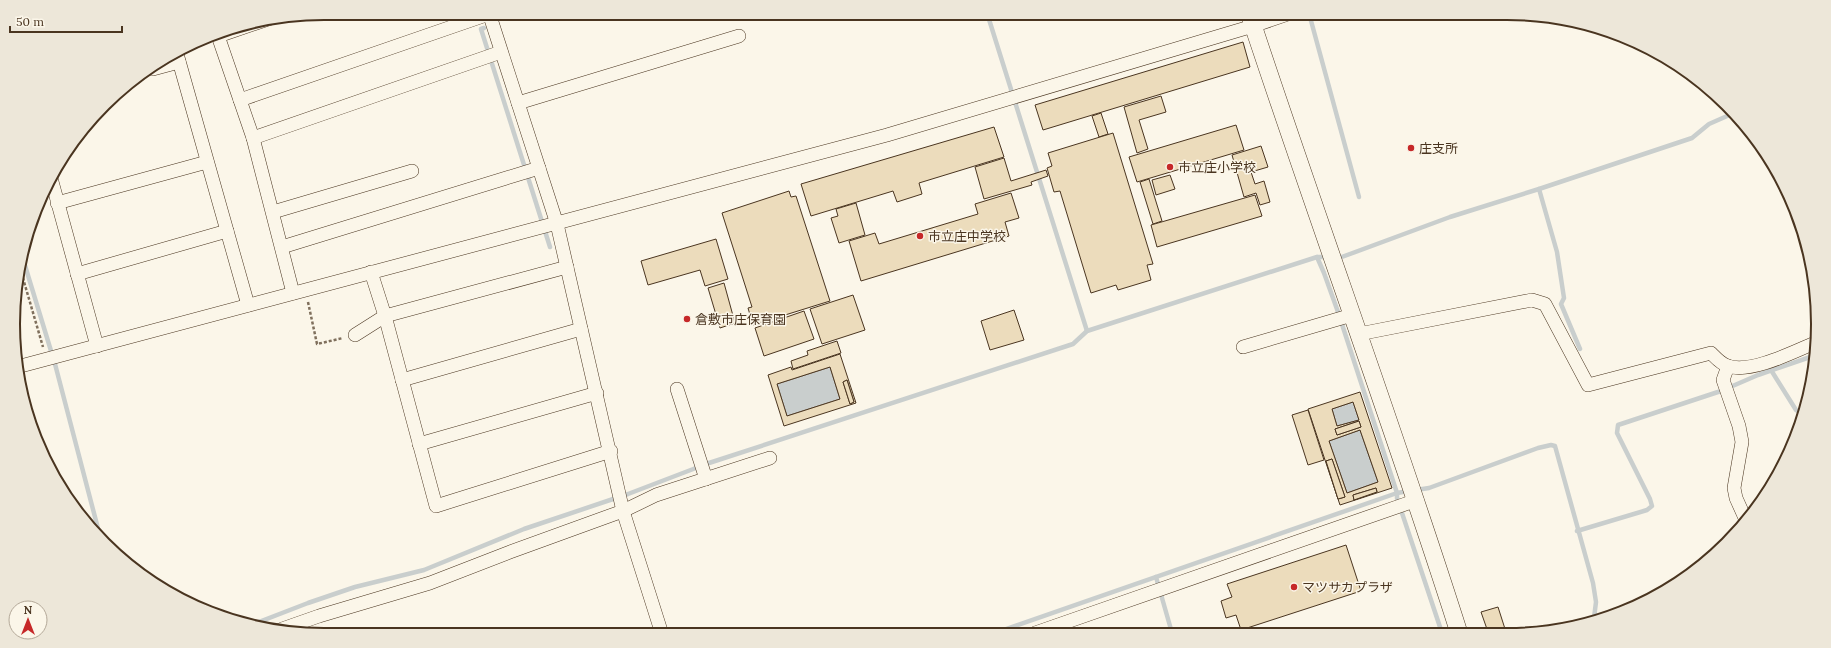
<svg xmlns="http://www.w3.org/2000/svg" width="1831" height="648" font-family="Lora,'Noto Sans JP',serif">
  <style>
    .water { fill: #c9cecd; stroke: #887966 }
    .lines { fill: none; stroke-linecap: round; stroke-linejoin: round }
    .stream { stroke: #c9cecd; stroke-width: 4.5 }
    .building { fill: #ecdcbc; stroke: #4a3520; fill-rule: evenodd }
    .minor-casing { stroke: #4a3520; stroke-width: 14 }
    .tertiary-casing { stroke: #4a3520; stroke-width: 18 }
    .path { stroke: #7f6f5c; stroke-width: 2.5; stroke-dasharray: 3 2; stroke-linecap: butt }
    .minor { stroke: #fbf6e9; stroke-width: 13 }
    .tertiary { stroke: #fbf6e9; stroke-width: 17 }
    .poi-dot { fill: #c62828; stroke: #fbf6e9; stroke-width: 1.5 }
    .labels { text-anchor: middle; stroke-width: 3; stroke-linejoin: round; paint-order: stroke }
    .poi-label { font-size: 13px; fill: #4a3520; stroke: #fbf6e9; text-anchor: start }
    .rim { fill: none; stroke: #4a3520; stroke-width: 2 }
  </style>
  <rect width="100%" height="100%" fill="#fbf6e9"/>
  <g class="water">
    <path d="M830 367 840 399 787 416 777 384Z"/>
    <path d="M1353 402 1359 420 1337 426 1332 409Z"/>
    <path d="M1360 430 1378 482 1347 493 1329 441Z"/>
  </g>
  <g class="lines">
    <g class="stream">
      <path d="M987 13 1087 331"/>
      <path d="M1310 17 1359 197"/>
      <path d="M501 18 518 13"/>
      <path d="M484 28 481 29 550 247"/>
      <path d="M1539 189 1557 252 1564 298 1561 304 1580 349"/>
      <path d="M1317 257 1324 273 1338 312 1397 493V498L1442 633"/>
      <path d="M1335 258H1339L1450 217 1539 189 1692 138 1709 124 1734 113"/>
      <path d="M23 259 55 364 101 540"/>
      <path d="M1771 370 1796 410 1803 415"/>
      <path d="M1416 490 1429 488 1538 448 1551 445 1555 446 1593 583 1596 602 1594 618"/>
      <path d="M1577 531 1647 510 1652 506 1650 499 1617 433 1618 425 1721 391 1758 375 1816 355"/>
      <path d="M1156 577 1172 633"/>
      <path d="M251 625 308 603 355 587 424 570 524 529 628 494 709 463 1073 344 1087 331 1317 257H1328"/>
      <path d="M992 634 1397 493 1409 491"/>
    </g>
  </g>
  <g class="building">
    <path d="M1243 42 1250 67 1043 130 1035 105Z"/>
    <path d="M1161 96 1166 112 1139 120 1148 149 1137 153 1124 107Z"/>
    <path d="M1101 113 1108 134 1099 137 1092 116Z"/>
    <path d="M1236 125 1244 150 1137 182 1129 157Z"/>
    <path d="M994 127 1004 157 919 183 922 194 897 202 893 191 811 216 801 184Z"/>
    <path d="M1113 133 1153 264 1147 265 1151 280 1118 290 1116 285 1091 293 1060 191 1054 192 1047 168 1052 166 1048 153Z"/>
    <path d="M1261 146 1268 167 1251 172 1255 184 1264 181 1270 202 1260 205 1256 193 1244 197 1232 155Z"/>
    <path d="M1004 158 1011 181 1046 170 1048 176 1031 182 1032 185 984 199 975 167Z"/>
    <path d="M1170 175 1175 189 1156 195 1152 180Z"/>
    <path d="M1149 179 1162 221 1153 224 1140 182Z"/>
    <path d="M789 191 791 197 796 196 830 301 753 325 748 308 752 307 722 213Z"/>
    <path d="M1011 193 1019 218 1005 222 1009 236 861 281 849 241 875 233 879 244 978 214 975 204Z"/>
    <path d="M1255 195 1262 216 1157 247 1151 225Z"/>
    <path d="M856 203 865 235 839 243 831 218 838 216 836 209Z"/>
    <path d="M716 239 728 279 705 286 700 270 648 285 641 261Z"/>
    <path d="M724 283 735 323 720 328 708 288Z"/>
    <path d="M853 295 865 330 822 344 810 309Z"/>
    <path d="M1014 310 1024 340 990 350 981 321Z"/>
    <path d="M804 311 814 339 764 356 755 328Z"/>
    <path d="M837 341 841 353 793 369 791 361 808 355 807 351Z"/>
    <path d="M840 354 856 403 784 426 768 375 791 367 792 370ZM830 367 840 399 787 416 777 384ZM847 380 854 402 850 404 843 382Z"/>
    <path d="M847 380 854 402 850 404 843 382Z"/>
    <path d="M1360 392 1392 488 1340 505 1308 409ZM1353 402 1359 420 1337 426 1332 409ZM1359 421 1361 427 1337 435 1335 429ZM1360 430 1378 482 1347 493 1329 441ZM1332 459 1345 497 1338 499 1326 461ZM1376 488 1377 492 1354 500 1353 495Z"/>
    <path d="M1308 410 1324 460 1308 465 1292 415Z"/>
    <path d="M1359 421 1361 427 1337 435 1335 429Z"/>
    <path d="M1332 459 1345 497 1338 499 1326 461Z"/>
    <path d="M1376 488 1377 492 1354 500 1353 495Z"/>
    <path d="M1346 545 1361 591 1241 630 1236 615 1226 618 1221 601 1232 597 1227 584Z"/>
    <path d="M1498 607 1506 632H1488L1481 612Z"/>
  </g>
  <g class="lines">
    <g class="minor-casing">
      <g id="minor">
        <path d="M489 13 557 224 623 511 662 634"/>
        <path d="M217 33 253 138 293 293"/>
        <path d="M218 36 271 18"/>
        <path d="M177 54 248 305"/>
        <path d="M153 69 179 62"/>
        <path d="M240 100 489 14"/>
        <path d="M518 103 739 36"/>
        <path d="M253 138 501 52"/>
        <path d="M51 178 97 346"/>
        <path d="M57 203 207 162"/>
        <path d="M273 212 412 171"/>
        <path d="M282 247 539 168"/>
        <path d="M371 272 385 316 436 506 611 451"/>
        <path d="M77 274 227 231"/>
        <path d="M1359 334 1532 300 1545 304 1588 385 1711 353C1716 358 1721 364 1728 366 1751 374 1795 351 1817 342"/>
        <path d="M355 335 385 316 567 267"/>
        <path d="M1243 347 1352 315"/>
        <path d="M1728 366 1723 380 1739 426 1742 442 1734 488 1736 498 1745 518"/>
        <path d="M17 367 887 135 1253 26 1291 13"/>
        <path d="M402 380 581 329"/>
        <path d="M677 389 706 479"/>
        <path d="M419 444 597 393"/>
        <path d="M282 629 319 616 430 583 510 552 623 511 656 495 770 458"/>
        <path d="M1035 633 1417 500"/>
      </g>
    </g>
    <g class="tertiary-casing">
      <path id="tertiary" d="M1249 13C1317 220 1393 425 1459 633"/>
    </g>
    <g class="path">
      <path d="M20 268 43 347"/>
      <path d="M308 302 317 344 343 338"/>
    </g>
    <use href="#minor" class="minor"/>
    <use href="#tertiary" class="tertiary"/>
  </g>
  <g class="poi-dot">
    <circle cx="1411" cy="148" r="4"/>
    <circle cx="1170" cy="167" r="4"/>
    <circle cx="920" cy="236" r="4"/>
    <circle cx="687" cy="319" r="4"/>
    <circle cx="1294" cy="587" r="4"/>
  </g>
  <g class="labels">
    <g class="poi-label">
      <text x="1419" y="153">庄支所</text>
      <text x="1178" y="172">市立庄小学校</text>
      <text x="928" y="241">市立庄中学校</text>
      <text x="695" y="324">倉敷市庄保育園</text>
      <text x="1302" y="592">マツサカプラザ</text>
    </g>
  </g>
  <path d="M0 0H1831V648H0ZM324 20H1507A304 304 0 0 1 1811 324V324A304 304 0 0 1 1507 628H324A304 304 0 0 1 20 324V324A304 304 0 0 1 324 20Z" fill="#ede7d9" fill-rule="evenodd"/>
  <path class="rim" d="M324 20H1507A304 304 0 0 1 1811 324V324A304 304 0 0 1 1507 628H324A304 304 0 0 1 20 324V324A304 304 0 0 1 324 20Z"/>
  <g transform="translate(28 620)"><circle r="19" fill="#fbf6e9" stroke="#b4a999"/>
  <path d="M0-3L7 15L0 10L-7 15Z" fill="#c62828"/>
  <text y="-6" font-size="11" font-weight="bold" text-anchor="middle" fill="#4a3520">N</text>
  </g>
  <path d="M10 26v6h112v-6" fill="none" stroke="#4a3520" stroke-width="2"/>
  <text x="16" y="26" font-size="12" fill="#4a3520" stroke="#fbf6e9" stroke-width="3" paint-order="stroke">50 m</text>
</svg>
